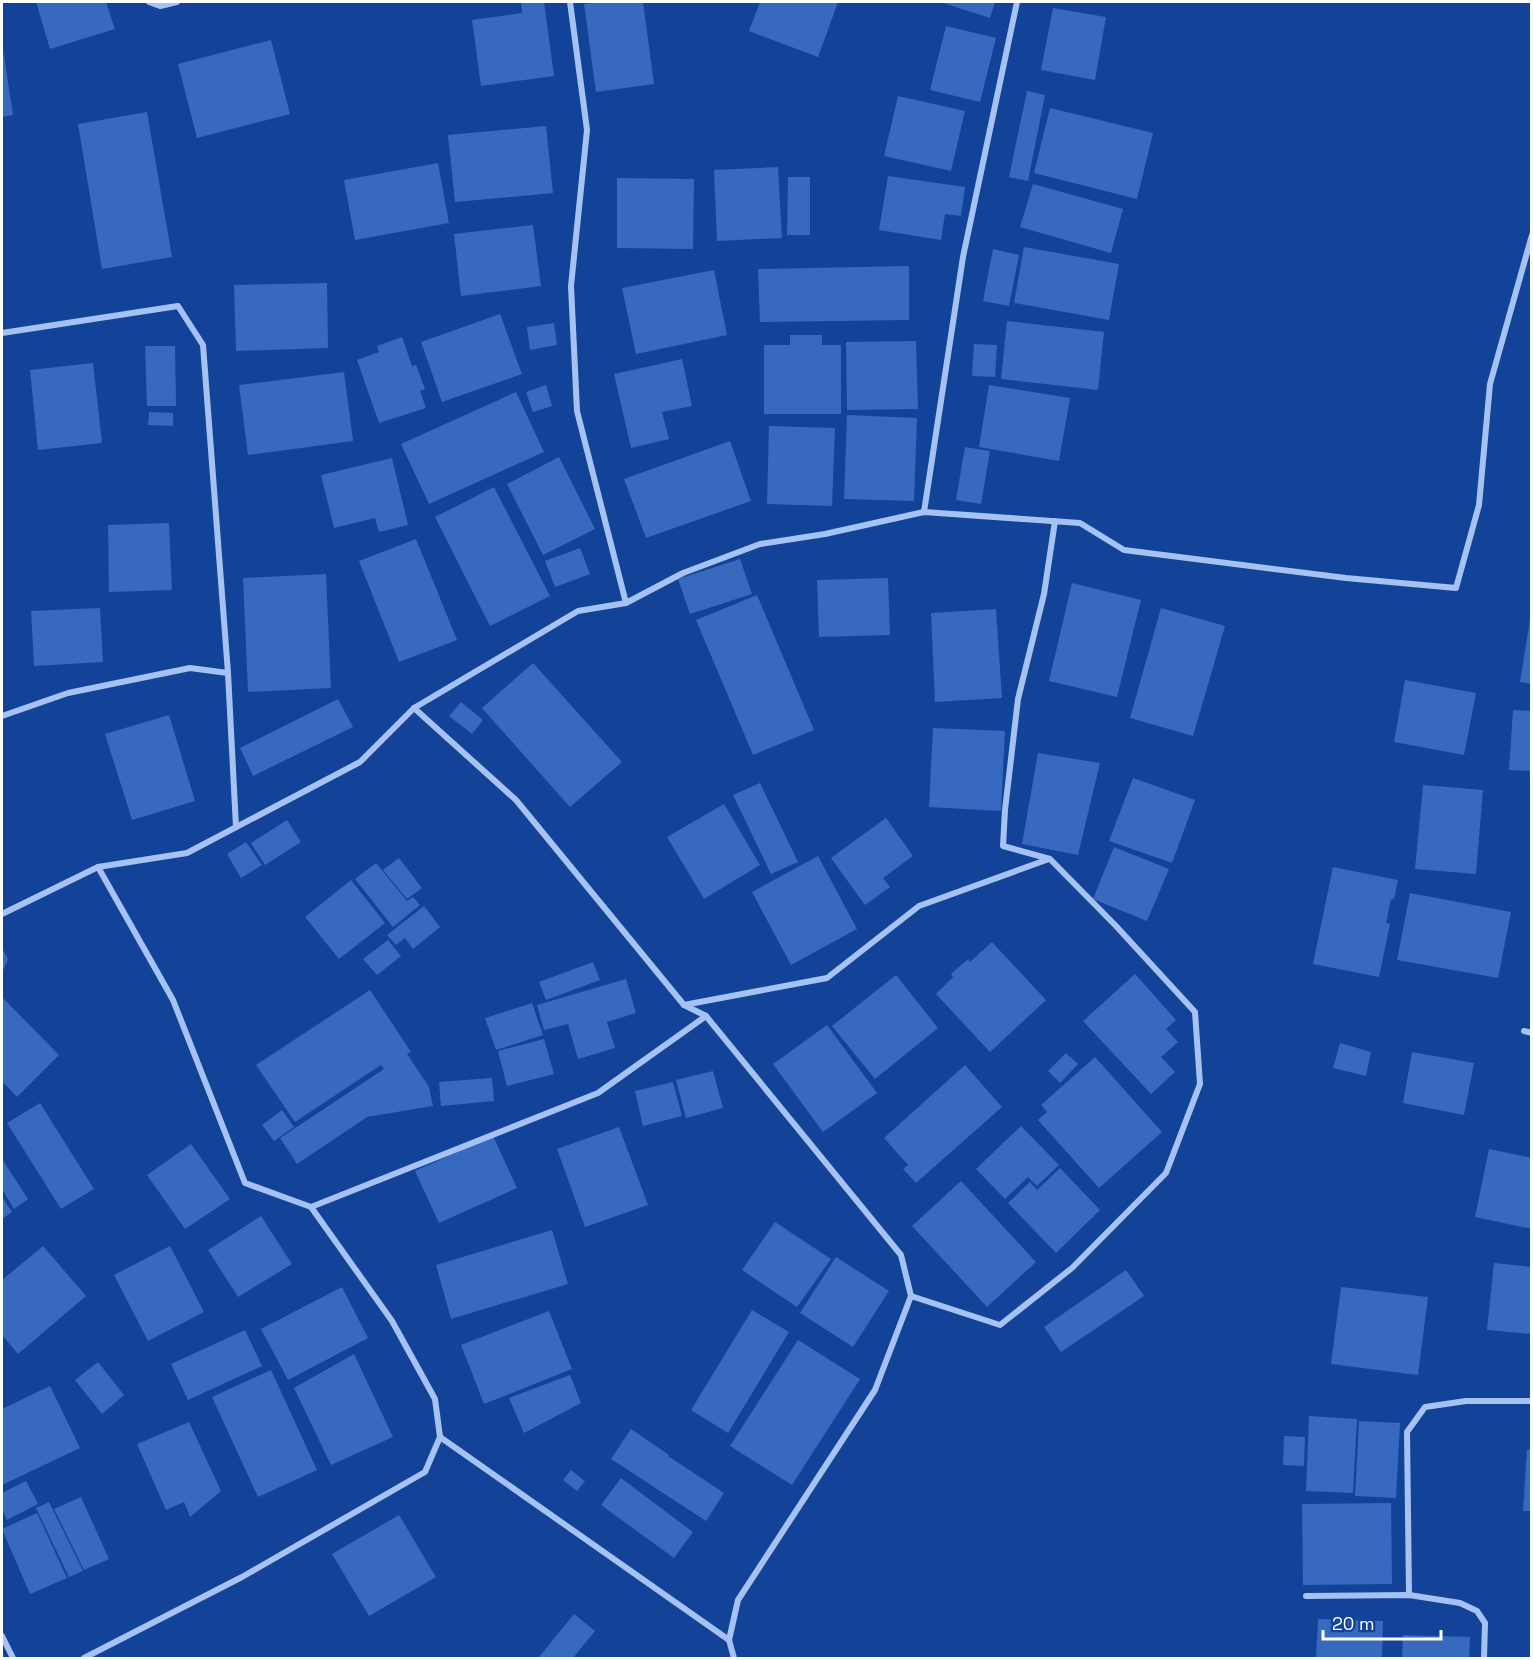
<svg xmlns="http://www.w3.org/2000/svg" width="1533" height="1660" font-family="'Space Grotesk',sans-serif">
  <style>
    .building { fill: #3769bf }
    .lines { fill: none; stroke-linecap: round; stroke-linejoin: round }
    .street { stroke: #a6c2f3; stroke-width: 6 }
  </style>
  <rect width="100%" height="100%" fill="#134299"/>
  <g class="building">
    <path d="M36 2H106L115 29 50 49Z"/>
    <path d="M521 2H544L554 76 481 86 472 20 522 13Z"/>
    <path d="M600 2H643L654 84 596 92 584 4Z"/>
    <path d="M760 2H838L818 57 749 31Z"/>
    <path d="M940 2H995L990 18Z"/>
    <path d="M1053 8 1106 17 1095 80 1041 70Z"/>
    <path d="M946 26 996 38 980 102 930 90Z"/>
    <path d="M271 40 290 114 197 138 178 64Z"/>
    <path d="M2 49H3L13 115 2 117Z"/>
    <path d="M1027 91 1045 95 1028 181 1009 177Z"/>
    <path d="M898 96 965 111 951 171 884 156Z"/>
    <path d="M1050 108 1153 133 1137 199 1034 173Z"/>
    <path d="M147 112 172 257 102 269 78 124Z"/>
    <path d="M546 126 553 193 455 202 448 135Z"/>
    <path d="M438 163 449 223 355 240 344 180Z"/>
    <path d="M778 167 782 238 717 241 714 170Z"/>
    <path d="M888 176 965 187 961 216 945 214 941 240 879 230Z"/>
    <path d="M788 177H810V235H787Z"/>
    <path d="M617 178 694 179 693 249 617 248Z"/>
    <path d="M1033 184 1123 209 1111 253 1020 227Z"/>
    <path d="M533 225 541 286 461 296 454 234Z"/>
    <path d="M1024 247 1119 264 1109 320 1014 303Z"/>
    <path d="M993 249 1019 255 1009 306 983 301Z"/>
    <path d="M909 266V320L760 322 758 269Z"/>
    <path d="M714 270 727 335 636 354 622 288Z"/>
    <path d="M327 283 328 348 236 351 234 285Z"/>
    <path d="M500 314 522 374 442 402 421 342Z"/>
    <path d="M1007 321 1104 332 1098 390 1001 379Z"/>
    <path d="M554 323 557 345 530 350 527 327Z"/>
    <path d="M790 335H822V345H841V414H764V345H790Z"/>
    <path d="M402 337 412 366 416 365 425 389 420 391 426 408 379 423 357 360 379 352 377 346Z"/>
    <path d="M916 341 918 409 847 410 846 342Z"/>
    <path d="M974 344 997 345 995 377 972 376Z"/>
    <path d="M145 346H175L176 406H147Z"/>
    <path d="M682 359 692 406 662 412 669 439 631 448 614 374Z"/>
    <path d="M93 363 102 443 38 450 30 370Z"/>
    <path d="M344 372 353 441 248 455 239 385Z"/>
    <path d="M546 385 552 406 533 412 526 392Z"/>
    <path d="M989 385 1070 398 1059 461 979 447Z"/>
    <path d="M516 392 544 452 429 504 401 444Z"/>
    <path d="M149 412 173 413V426L148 425Z"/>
    <path d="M847 415 917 418 914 501 844 499Z"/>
    <path d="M769 426 835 428 832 506 767 504Z"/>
    <path d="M730 441 751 501 646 538 624 479Z"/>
    <path d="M965 447 990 451 981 504 956 500Z"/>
    <path d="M559 457 595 529 543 555 507 484Z"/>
    <path d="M392 458 408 525 379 532 375 518 334 528 321 475Z"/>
    <path d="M494 487 550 596 490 626 435 517Z"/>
    <path d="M169 523 172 590 109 592 108 525Z"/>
    <path d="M416 539 457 640 399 662 359 561Z"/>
    <path d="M580 548 590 574 555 587 545 561Z"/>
    <path d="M740 559 752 594 690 614 678 579Z"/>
    <path d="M326 574 331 688 248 692 243 578Z"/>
    <path d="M888 578 890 635 819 637 817 580Z"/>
    <path d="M1072 583 1141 600 1117 697 1049 681Z"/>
    <path d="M757 595 814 730 753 755 696 620Z"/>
    <path d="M100 608 103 662 34 666 31 611Z"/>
    <path d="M1161 608 1225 626 1193 736 1130 718Z"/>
    <path d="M996 609 1002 698 935 702 931 613Z"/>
    <path d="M1530 619H1532V684L1520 682Z"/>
    <path d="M533 663 622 762 570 807 482 708Z"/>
    <path d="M1405 680 1476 693 1464 755 1394 742Z"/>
    <path d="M338 699 353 727 253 776 240 748Z"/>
    <path d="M461 702 483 720 472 734 449 716Z"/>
    <path d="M1513 710 1532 711V771L1509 770Z"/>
    <path d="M169 715 195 801 132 820 105 734Z"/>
    <path d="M933 728 1005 731 1001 811 929 807Z"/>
    <path d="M1038 753 1100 763 1078 855 1022 844Z"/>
    <path d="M1133 778 1195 800 1172 863 1109 841Z"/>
    <path d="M760 783 798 862 771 874 733 795Z"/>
    <path d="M1423 785 1483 790 1476 874 1415 869Z"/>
    <path d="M724 804 760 865 704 899 667 837Z"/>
    <path d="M886 818 913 856 883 878 890 887 865 905 831 858Z"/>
    <path d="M287 820 301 842 265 865 251 843Z"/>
    <path d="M246 842 262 865 241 878 227 854Z"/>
    <path d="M1114 847 1169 869 1147 921 1093 899Z"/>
    <path d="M818 856 857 929 791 965 752 892Z"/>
    <path d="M399 858 422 888 407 899 383 870Z"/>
    <path d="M376 863 407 901 413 897 420 905 393 927 355 879Z"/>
    <path d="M1333 867 1398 880 1394 899H1391L1386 923 1390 924 1379 977 1313 964Z"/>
    <path d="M351 880 385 923 339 959 305 917Z"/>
    <path d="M1410 893 1511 912 1498 978 1397 960Z"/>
    <path d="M424 906 440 927 413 949 405 938 396 945 387 935Z"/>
    <path d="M388 940 401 956 377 975 363 959Z"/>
    <path d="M992 942 1046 1000 990 1052 936 994 953 977 951 974 968 959 970 962Z"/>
    <path d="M2 948 8 959 2 973Z"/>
    <path d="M593 962 600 980 546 1000 539 982Z"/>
    <path d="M1135 974 1176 1020 1166 1029 1178 1042 1161 1057 1175 1072 1151 1094 1083 1021Z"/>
    <path d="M896 975 938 1028 875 1079 832 1026Z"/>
    <path d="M626 979 636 1013 607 1022 615 1048 578 1059 568 1024 544 1030 537 1005Z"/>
    <path d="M370 990 411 1052 407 1054 429 1087 433 1106 367 1117 297 1164 280 1138 384 1069 381 1065 295 1122 256 1065Z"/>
    <path d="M2 997 59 1055 17 1097 2 1081Z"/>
    <path d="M532 1003 543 1035 496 1050 485 1018Z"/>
    <path d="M827 1025 877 1093 823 1132 773 1064Z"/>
    <path d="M544 1039 554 1074 507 1086 498 1051Z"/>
    <path d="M1340 1043 1371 1052 1366 1076 1333 1068Z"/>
    <path d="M1412 1052 1474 1063 1464 1115 1403 1103Z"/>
    <path d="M1066 1053 1078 1064 1060 1083 1048 1071Z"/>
    <path d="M1095 1057 1162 1132 1099 1188 1038 1120 1047 1112 1041 1105Z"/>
    <path d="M965 1065 1002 1107 916 1183 903 1169 908 1165 884 1138Z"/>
    <path d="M713 1071 723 1108 686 1118 676 1080Z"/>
    <path d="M492 1078 494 1101 441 1106 439 1082Z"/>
    <path d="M673 1082 682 1116 643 1126 635 1091Z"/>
    <path d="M40 1103 94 1189 61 1209 7 1123Z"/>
    <path d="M282 1110 294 1127 274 1141 262 1125Z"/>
    <path d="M1021 1126 1059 1165 1037 1186 1028 1177 1005 1199 976 1169Z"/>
    <path d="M619 1127 648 1205 585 1227 557 1149Z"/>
    <path d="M493 1136 517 1188 439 1223 415 1171Z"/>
    <path d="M191 1144 230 1199 185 1229 147 1175Z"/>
    <path d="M1489 1149 1532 1158V1229L1475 1217Z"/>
    <path d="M2 1159 28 1199 14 1209 2 1189Z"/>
    <path d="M1060 1168 1100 1210 1056 1253 1008 1203 1030 1182 1037 1190Z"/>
    <path d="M961 1181 1036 1262 987 1307 912 1226Z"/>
    <path d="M2 1197 12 1212 2 1219Z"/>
    <path d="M261 1216 292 1264 238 1297 208 1250Z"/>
    <path d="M775 1222 831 1259 797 1307 742 1270Z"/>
    <path d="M552 1230 568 1284 451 1319 436 1265Z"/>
    <path d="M43 1246 86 1296 18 1354 2 1335V1280Z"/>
    <path d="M170 1246 204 1312 148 1341 114 1275Z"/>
    <path d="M836 1257 889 1291 853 1347 800 1313Z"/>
    <path d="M1494 1263 1532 1267V1334L1487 1330Z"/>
    <path d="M1126 1270 1144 1296 1061 1352 1044 1327Z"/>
    <path d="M342 1287 368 1338 288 1380 261 1329Z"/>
    <path d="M1341 1287 1428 1297 1418 1375 1331 1364Z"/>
    <path d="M752 1310 789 1332 728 1433 691 1410Z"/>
    <path d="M549 1311 572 1369 484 1404 461 1345Z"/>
    <path d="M245 1330 262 1366 188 1400 171 1364Z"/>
    <path d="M798 1340 860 1379 792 1485 730 1446Z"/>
    <path d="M354 1354 393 1437 331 1465 294 1388Z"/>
    <path d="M98 1362 124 1395 102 1414 75 1380Z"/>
    <path d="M271 1370 317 1470 258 1497 212 1397Z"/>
    <path d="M570 1375 581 1403 524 1433 509 1398Z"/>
    <path d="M50 1386 80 1448 2 1485V1409Z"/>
    <path d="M1309 1416 1357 1419 1353 1493 1306 1491Z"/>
    <path d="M1359 1421 1400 1423 1396 1498 1355 1496Z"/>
    <path d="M189 1422 221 1491 190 1517 184 1502 166 1510 137 1444Z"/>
    <path d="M631 1429 669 1455 668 1456 724 1493 706 1521 611 1459Z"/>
    <path d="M1284 1436 1305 1437 1304 1466 1283 1465Z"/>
    <path d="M1532 1449V1511H1523L1527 1450Z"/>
    <path d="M571 1470 585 1481 577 1491 563 1480Z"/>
    <path d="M621 1478 693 1532 674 1558 601 1505Z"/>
    <path d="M26 1481 38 1504 7 1520 2 1509V1493Z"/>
    <path d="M81 1497 109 1559 84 1570 54 1509Z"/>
    <path d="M49 1502 83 1571 69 1577 36 1508Z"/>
    <path d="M1391 1503 1392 1584 1303 1585 1302 1504Z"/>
    <path d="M37 1513 67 1578 30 1594 2 1529Z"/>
    <path d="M399 1515 436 1577 369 1616 332 1554Z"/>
    <path d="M574 1614 595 1631 573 1658H542L539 1657Z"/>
    <path d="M1318 1619 1383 1621 1382 1658H1316Z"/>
    <path d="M1403 1635 1470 1637 1469 1658H1402Z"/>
  </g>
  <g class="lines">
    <g class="street">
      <path d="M149 2 160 6 177 2"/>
      <path d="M570 2 587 130 571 286 577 411 626 603"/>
      <path d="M2 333 178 306 203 345 228 673 236 827"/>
      <path d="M924 512 963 257 1017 2"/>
      <path d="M414 708 516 800 684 1005 706 1016 901 1255 911 1296 875 1390 738 1600 729 1640 734 1658"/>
      <path d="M2 716 68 693 190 668 228 673"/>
      <path d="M2 914 98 867 187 853 360 762 414 708 578 611 626 603 683 573 760 544 825 534 924 512 1080 523 1124 550 1346 578 1456 588 1479 505 1490 384 1532 235"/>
      <path d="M684 1005 827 978 919 906 1049 859"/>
      <path d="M1524 1031 1532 1033"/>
      <path d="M311 1207 598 1093 706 1016"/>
      <path d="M911 1296 1000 1325 1072 1268 1166 1173 1200 1084 1195 1012 1116 926 1050 859 1003 846 1005 810 1018 699 1044 594 1055 521"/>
      <path d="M440 1437 729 1640"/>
      <path d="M1409 1595 1407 1432 1425 1407 1466 1401H1532"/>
      <path d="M1306 1596 1409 1595 1460 1603 1477 1611 1485 1623 1484 1658"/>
      <path d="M2 1636 13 1658"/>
      <path d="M84 1658 242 1577 425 1472 440 1437 435 1399 392 1321 311 1207 245 1183 173 1000 98 867"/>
    </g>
  </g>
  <rect width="1533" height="1660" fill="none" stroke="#ffffff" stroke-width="6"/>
  <path d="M1323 1630v9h118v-9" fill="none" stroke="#ffffff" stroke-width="3"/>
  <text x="1332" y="1630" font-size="18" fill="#ffffff" stroke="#134299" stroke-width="4.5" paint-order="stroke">20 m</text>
</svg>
